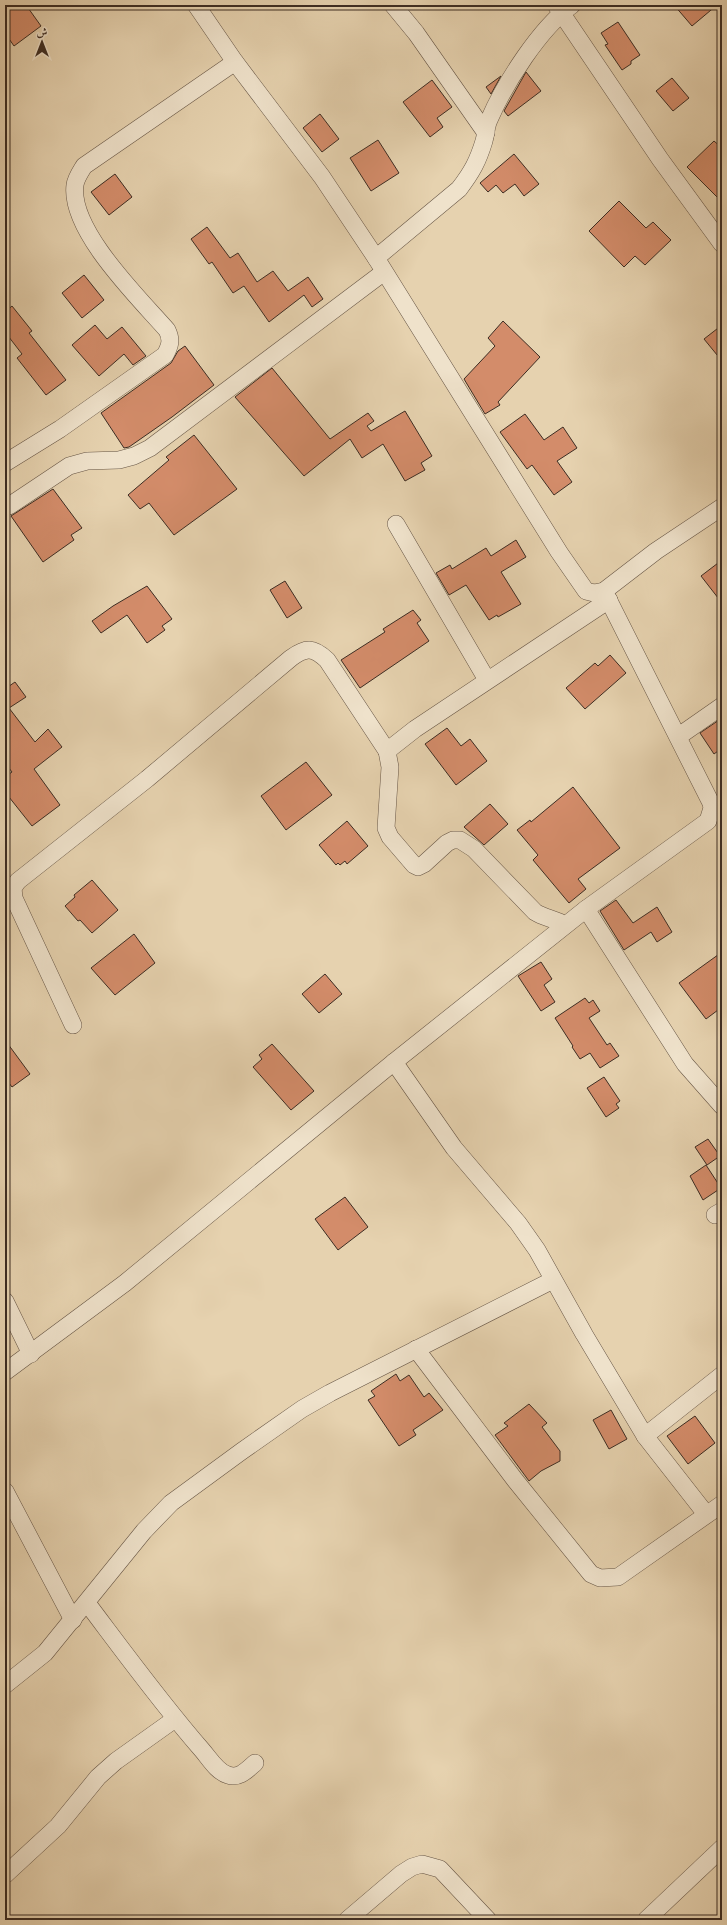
<svg xmlns="http://www.w3.org/2000/svg" width="727" height="1925" font-family="'Sorts Mill Goudy',Amiri,serif">
  <style>
    .building { fill: #d38c6a; stroke: #3d2d23 }
    .lines { fill: none; stroke-linecap: round; stroke-linejoin: round }
    .minor-casing { stroke: #675646; stroke-width: 18 }
    .minor { stroke: #efe2cb; stroke-width: 17 }
  </style>
  <rect width="100%" height="100%" fill="#e6d2af"/>
  <filter id="stains"><feTurbulence type="fractalNoise" baseFrequency=".005" numOctaves="4"/><feColorMatrix values="0 0 0 0 .2 0 0 0 0 .09 0 0 0 0 .02 0 0 0 .5 -.17"/></filter>
  <radialGradient id="worn" r=".72"><stop offset=".6" stop-color="#630" stop-opacity="0"/><stop offset="1" stop-color="#630" stop-opacity=".3"/></radialGradient>
  <g class="building">
    <path d="M13 5H26L41 26 14 46 5 33V10Z"/>
    <path d="M674 5H717L692 26Z"/>
    <path d="M618 22 640 55 631 61V64L622 70 605 45 608 44 601 33Z"/>
    <path d="M526 72 541 91 508 116 504 111Z"/>
    <path d="M501 76 491 94 486 87Z"/>
    <path d="M672 78 689 98 673 111 656 91Z"/>
    <path d="M432 80 452 107 437 118 443 127 430 137 403 102Z"/>
    <path d="M320 114 339 139 322 152 303 128Z"/>
    <path d="M378 140 399 173 371 191 350 158Z"/>
    <path d="M714 141 722 148V202L687 167Z"/>
    <path d="M514 154 539 184 524 196 515 184 503 193 496 185 488 192 480 183Z"/>
    <path d="M115 174 132 197 109 215 91 192Z"/>
    <path d="M619 201 646 228 653 222 671 240 645 265 635 256 624 267 589 231Z"/>
    <path d="M207 227 230 258 238 253 257 282 273 271 288 291 308 277 323 299 312 307 304 295 269 322 244 286 233 293 212 262 209 264 191 239Z"/>
    <path d="M84 275 104 300 82 318 62 293Z"/>
    <path d="M12 306 32 331 29 333 66 380 46 395 17 358 22 354 5 332V312Z"/>
    <path d="M503 321 540 357 498 402 500 405 485 414 464 379 495 346 488 338Z"/>
    <path d="M95 325 107 339 122 327 146 356 133 365 124 354 99 376 72 345Z"/>
    <path d="M722 325V361L704 339Z"/>
    <path d="M185 346 214 385 172 417 129 447 124 448 101 413 171 363 178 351Z"/>
    <path d="M272 368 330 439 368 413 374 421 367 426 371 431 405 411 432 456 421 463 425 470 405 481 383 444 362 458 350 439 304 476 235 397Z"/>
    <path d="M525 414 544 440 563 427 577 448 557 461 572 482 554 495 532 465 527 469 500 432Z"/>
    <path d="M194 435 237 489 174 535 149 503 140 509 128 495 169 460 166 457Z"/>
    <path d="M53 489 82 528 71 535 74 540 43 562 11 516Z"/>
    <path d="M516 540 526 557 501 572 521 604 498 617 497 615 489 620 466 585 449 595 436 573 450 565 452 569 486 548 491 556Z"/>
    <path d="M722 560V603L701 576Z"/>
    <path d="M285 581 302 608 287 618 270 590Z"/>
    <path d="M147 586 172 619 162 626 165 630 147 643 127 615 101 633 92 621 113 606Z"/>
    <path d="M413 610 421 620 417 623 429 641 360 688 341 660 385 632 383 629Z"/>
    <path d="M610 655 626 673 585 709 566 688 595 663 598 666Z"/>
    <path d="M15 682 26 697 9 708 35 742 48 729 62 747 34 769 60 805 32 826 5 792V777L12 772 5 763V689Z"/>
    <path d="M722 718V748L714 754 700 733Z"/>
    <path d="M447 728 461 746 470 739 487 761 456 785 425 744Z"/>
    <path d="M306 762 332 795 286 830 261 796Z"/>
    <path d="M573 787 620 848 578 879 586 889 569 903 533 860 538 855 517 830 530 820 531 822Z"/>
    <path d="M490 804 508 824 484 845 464 827Z"/>
    <path d="M347 821 368 846 347 864 345 861 340 865 338 863 336 865 319 845Z"/>
    <path d="M92 880 118 910 92 933 80 920 78 921 65 906 75 897 74 895Z"/>
    <path d="M616 900 633 923 657 907 672 932 657 942 651 932 624 950 600 911Z"/>
    <path d="M134 934 155 963 115 995 91 968Z"/>
    <path d="M722 952V1007L706 1019 679 983Z"/>
    <path d="M541 962 552 979 544 985 555 1002 541 1011 518 976Z"/>
    <path d="M325 974 342 994 319 1013 302 994Z"/>
    <path d="M585 998 589 1003 593 1000 600 1011 589 1018 607 1045 610 1043 619 1056 600 1068 590 1053 580 1059 572 1047 573 1046 555 1018Z"/>
    <path d="M5 1040 30 1074 12 1087 5 1078Z"/>
    <path d="M272 1044 314 1091 291 1110 253 1067 262 1059 259 1055Z"/>
    <path d="M604 1077 620 1101 616 1104 619 1108 606 1117 587 1088Z"/>
    <path d="M708 1139 720 1156 707 1165 695 1147Z"/>
    <path d="M706 1165 721 1188 703 1200 690 1176Z"/>
    <path d="M345 1197 368 1227 338 1250 315 1219Z"/>
    <path d="M396 1374 400 1381 409 1375 424 1397 429 1393 443 1410 413 1430 416 1435 399 1446 368 1400 375 1396 371 1391Z"/>
    <path d="M529 1404 547 1423 542 1427 560 1451V1461L541 1471 529 1481 495 1435 508 1426 504 1423Z"/>
    <path d="M611 1410 627 1439 609 1449 593 1420Z"/>
    <path d="M695 1416 715 1443 688 1464 667 1436Z"/>
  </g>
  <g class="lines">
    <g class="minor-casing">
      <g id="minor">
        <path d="M196 5 235 62 322 177 376 258 559 552 586 591 594 593 604 591 656 551 722 507"/>
        <path d="M393 5 416 33 486 133"/>
        <path d="M556 5 660 159 722 244"/>
        <path d="M376 258 459 189C472 172 478 161 484 141 486 134 486 126 489 120 505 83 540 28 572 5"/>
        <path d="M5 463 60 429 165 355C170 346 172 340 167 330 139 298 69 230 75 185 76 178 81 171 84 166L235 62"/>
        <path d="M9 506 69 466 87 461 119 460 134 456 150 448 384 272"/>
        <path d="M396 524 487 680"/>
        <path d="M679 736 722 706"/>
        <path d="M387 751 390 767 386 828 390 837 414 865 418 867 424 864 447 843 453 840H460L474 849 535 912C544 918 556 919 565 925"/>
        <path d="M586 909 685 1064 722 1106"/>
        <path d="M73 1025 14 898 13 888 18 881 147 779 291 658C306 647 313 647 327 660L387 751 415 729 609 600"/>
        <path d="M394 1062 454 1148 518 1223 537 1250 584 1334 645 1436 706 1514"/>
        <path d="M715 1215 722 1211"/>
        <path d="M5 1301 31 1354"/>
        <path d="M416 1349 515 1480 591 1574 600 1578 618 1577 722 1504"/>
        <path d="M5 1372 125 1283 394 1062 586 909 708 821 712 808 711 803 604 591"/>
        <path d="M645 1436 722 1375"/>
        <path d="M5 1491 73 1620"/>
        <path d="M87 1603C124 1652 161 1703 202 1750 209 1758 217 1772 228 1775 239 1779 247 1770 255 1763"/>
        <path d="M5 1685 45 1653 144 1531 171 1503 242 1451 302 1409 330 1393 553 1280"/>
        <path d="M5 1875 58 1826 98 1777 116 1761 175 1719"/>
        <path d="M347 1920 401 1874 412 1867 422 1864 440 1869 488 1920"/>
        <path d="M646 1920 722 1848"/>
      </g>
    </g>
    <use href="#minor" class="minor"/>
  </g>
  <rect width="727" height="1925" fill="none" stroke="#e6d2af" stroke-width="20"/>
  <rect x="6" y="6" width="715" height="1913" fill="none" stroke="#3d2d23" stroke-width="2"/>
  <rect x="10" y="10" width="707" height="1905" fill="none" stroke="#3d2d23"/>
  <g transform="translate(42 42)" stroke="#efe2cb" stroke-width="3" paint-order="stroke">
  <path d="M0-3L7 15L0 10L-7 15Z" fill="#3d2d23"/>
  <text y="-6" font-size="11" font-weight="bold" text-anchor="middle" fill="#3d2d23">ش</text>
  </g>
  <rect width="100%" height="100%" filter="url(#stains)"/>
  <rect width="100%" height="100%" fill="url(#worn)"/>
</svg>
